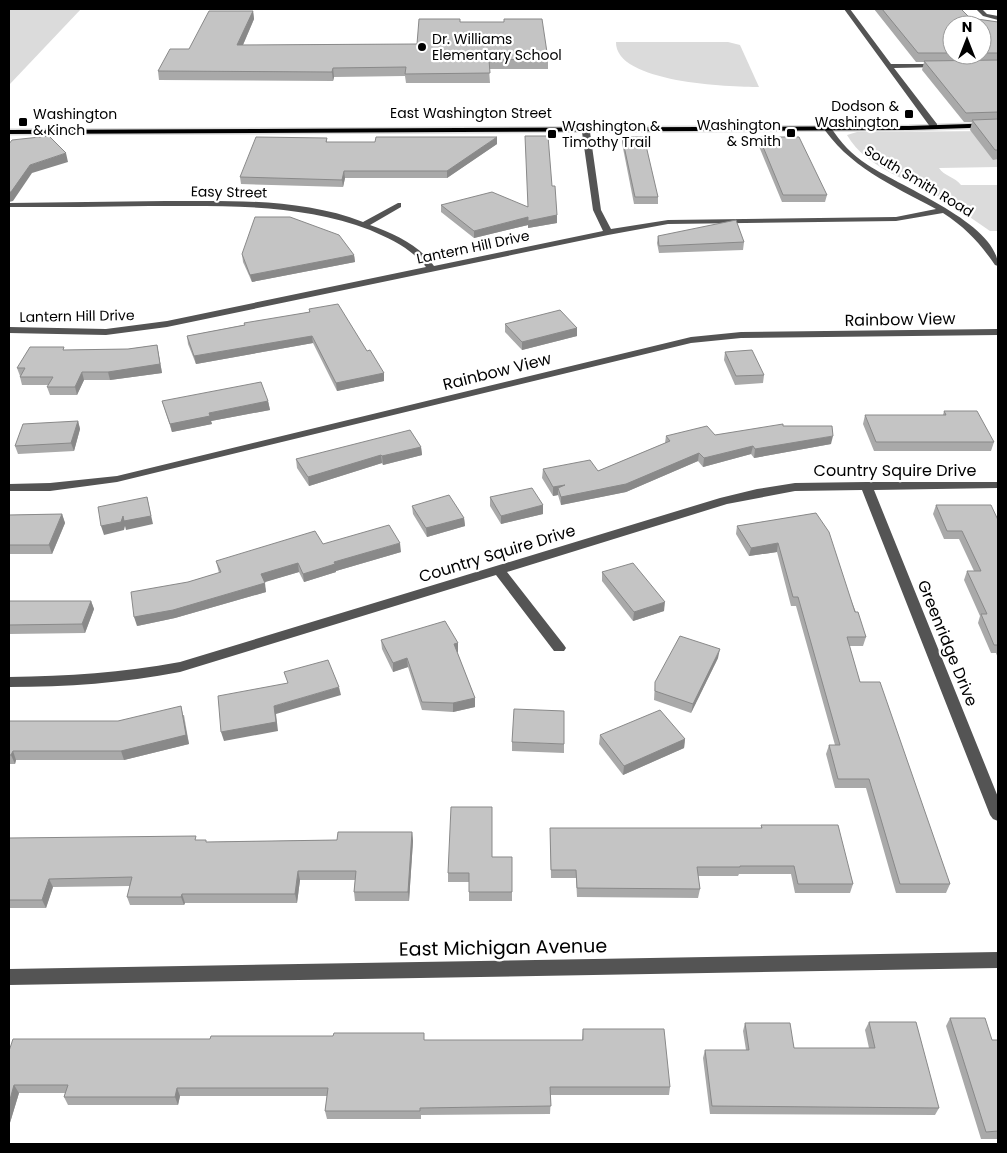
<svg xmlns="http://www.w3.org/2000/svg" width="1007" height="1153" font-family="Poppins,sans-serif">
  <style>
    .green { fill: #dbdbdb }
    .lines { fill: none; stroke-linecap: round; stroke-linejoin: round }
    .major-casing { stroke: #dbdbdb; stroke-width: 3 }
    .minor { fill: #545454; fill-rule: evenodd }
    .major { fill: #000; fill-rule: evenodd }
    .wall { fill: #a9a9a9; fill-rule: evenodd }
    .shaded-wall { fill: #898989 }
    .building { fill: #c4c4c4; stroke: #898989 }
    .poi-dot { fill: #000; stroke: #fff; stroke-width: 2 }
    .labels { text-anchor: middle; stroke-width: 4.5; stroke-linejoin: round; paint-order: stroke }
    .far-poi-label { font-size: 14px; fill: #000; stroke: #fff; text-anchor: start }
    .far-street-label { font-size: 14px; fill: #000; stroke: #fff }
    .street-label { font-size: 16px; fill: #000; stroke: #fff }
    .near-street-label { font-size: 19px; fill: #000; stroke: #fff }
  </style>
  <rect width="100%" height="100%" fill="#fff"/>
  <g class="green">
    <path d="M9 9H81L9 85Z"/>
    <path d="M616 42H728L740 45 759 87C730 87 615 83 616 42Z"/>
    <path d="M998 131V167L939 168C944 176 955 177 961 185H998V231H990C975 221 960 210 945 200 914 181 866 169 847 135L857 132Z"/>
  </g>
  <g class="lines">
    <g class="major-casing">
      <path id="major" d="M998 123V127L909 130 9 134V130L909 126Z"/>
    </g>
    <g class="minor">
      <path d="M844 9H850L891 64H941V66L939 67 894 68 937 124V128H931Z"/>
      <path d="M976 9H982L987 14 998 16V20L983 16Z"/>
      <path d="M821 121H827C836 137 848 151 862 161 894 185 998 222 998 266L995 265C979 242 966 228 943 213L896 221 668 224 608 235 167 327 106 335 9 333V327L106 329 167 321 426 267C412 249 391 239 370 230 300 203 223 206 149 206 102 207 56 207 9 207V203C61 202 113 202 166 201 230 201 301 198 363 222L398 203H401V207L370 225C394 234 418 244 434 266L603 231 593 210 581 125 585 123 589 125 601 210 611 229 668 220 896 217 936 209C892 185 848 167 820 123Z"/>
      <path d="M998 329V335L741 338 691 343 117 482 50 491H9V484L50 483 117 476 691 337 741 332Z"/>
      <path d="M866 482H998V488L874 490 998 797V821L993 819 990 815 862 490 795 491 727 504 507 572 564 645 566 648 564 651H554L496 575 180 672C123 683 67 687 9 687V677C69 676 121 673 180 662L720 498 757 489 795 483Z"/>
      <path d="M998 952V968L9 985V969Z"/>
    </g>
    <use href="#major" class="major"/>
  </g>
  <g class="wall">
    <path d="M874 9H961L970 18 998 22V159L993 160 970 130 972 122H964L922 70 924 62H916ZM952 25H982V55H952Z"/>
    <path d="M253 11 254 19 243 45 417 44 460 22 548 59V69H489L490 83H406L405 76 334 77 333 81 159 80 158 71 189 49Z"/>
    <path d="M622 137 658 197V204H634L622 143Z"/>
    <path d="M759 137 827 195 825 202H782L758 144Z"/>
    <path d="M327 138V142L497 144 447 178H345L343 187 241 184 240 177Z"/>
    <path d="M552 186 557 223 528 228V225L474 238 441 212V205L527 207Z"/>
    <path d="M658 236 744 242 743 250 659 253 657 243Z"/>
    <path d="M242 254 354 255 355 262 252 282 243 262Z"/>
    <path d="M309 309 367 351 384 373V381L337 391 313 343 196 364 188 344 187 336 309 312Z"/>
    <path d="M505 324 577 328V336L522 350 505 332Z"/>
    <path d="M157 345 162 373 110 380H84L77 395H50L47 387 49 385H22L20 377V376L17 368 65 350 128 349Z"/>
    <path d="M725 352 764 375 763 383 735 385 724 360Z"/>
    <path d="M162 401H268L270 410 211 421 212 424 172 432Z"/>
    <path d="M944 411 994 442 991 451H874L863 424 865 415H943Z"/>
    <path d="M78 421 80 429 74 451 18 454 15 446Z"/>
    <path d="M783 426 831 444 754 458 751 454 703 467 698 461 626 492 561 505 558 495 553 496 542 478 543 469 598 471 665 443 666 436 715 435Z"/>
    <path d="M421 447 422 455 383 465 382 463 309 486 297 468 296 459Z"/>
    <path d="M490 497 543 505V514L501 524 490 506Z"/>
    <path d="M936 505 998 520V658L996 653H991L978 623 980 616 964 580 967 571H974L959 539H944L933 514Z"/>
    <path d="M412 506 464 518 465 526 427 537 413 514Z"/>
    <path d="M816 513 866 637 863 646H849L860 682 950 884 946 893H896L866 788H835L826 754 829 745H835L796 606H791L777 552 749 556 736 534 737 526Z"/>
    <path d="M62 514 65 523 52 554H9V515Z"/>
    <path d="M323 544 401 552 336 571V572L304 582 299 572 264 582 266 592 175 618 137 626 188 582 219 573 216 561Z"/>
    <path d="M602 572 664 611 633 621 602 581Z"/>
    <path d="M9 601H91L94 609 85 633 9 634Z"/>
    <path d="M381 640 458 643V652H457L475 698V707L453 712 422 710 408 667 393 672 382 649Z"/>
    <path d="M718 658 691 713 654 700 655 682Z"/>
    <path d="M184 715 189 744 124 760H16L15 764H9V721H118Z"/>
    <path d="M600 735 685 739 684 748 623 775 599 744Z"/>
    <path d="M512 742 564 744V753L512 751Z"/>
    <path d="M761 825 853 884 850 893H795L791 874H739L738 876H698L700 889 698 898 577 897 576 878H551L550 828H761Z"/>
    <path d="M412 832 413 841 409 901H355L354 892 355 880H300L297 903H185L184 905H130L127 897 130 886 53 887 46 908H9V838L197 840 206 842 337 840Z"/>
    <path d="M492 857H512V901H469V882H448V873Z"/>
    <path d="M950 1018 992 1040H998V1139H981L946 1026Z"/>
    <path d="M869 1022 939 1108 935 1115 710 1114 703 1058 705 1050H746L743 1031 745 1023 794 1048H869L865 1030Z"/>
    <path d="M583 1029 670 1087 669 1095H551L550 1114 421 1115V1119H327L325 1111 327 1096H180L178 1105H68L64 1097 65 1093H19L9 1126V1051L425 1040H582Z"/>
  </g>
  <g class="shaded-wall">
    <path d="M253 11 254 19 239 54 237 45Z"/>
    <path d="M333 68 334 77 333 81 332 72Z"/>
    <path d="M497 137V144L447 178V171Z"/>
    <path d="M66 153 68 162 32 173 13 201 9 202V192L30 165Z"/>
    <path d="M344 171 345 178 343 187 342 180Z"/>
    <path d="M557 215V223L528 228V221Z"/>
    <path d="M528 217V225L474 238V231Z"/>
    <path d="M354 255 355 262 252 282 250 275Z"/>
    <path d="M577 328V336L522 350V342Z"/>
    <path d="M312 336 313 343 196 364 194 356Z"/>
    <path d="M157 345 162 373 110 380 108 372Z"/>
    <path d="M82 372 84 380 77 395 75 387Z"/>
    <path d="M384 373V381L337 391 336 383Z"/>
    <path d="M268 401 270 410 211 421 212 424 172 432 170 424 209 413Z"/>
    <path d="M78 421 80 429 74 451 71 443Z"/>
    <path d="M833 436 831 444 754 458 755 449Z"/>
    <path d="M753 446 751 454 703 467 704 458Z"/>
    <path d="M421 447 422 455 383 465 382 456Z"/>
    <path d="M699 453 698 461 626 492 561 505V497Z"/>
    <path d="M381 455 382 463 309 486 308 477Z"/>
    <path d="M565 485 558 488V495L553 496V487Z"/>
    <path d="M147 497 153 524 126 530 125 526 124 530 104 535 101 526 123 516Z"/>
    <path d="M543 505V514L501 524V516Z"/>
    <path d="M62 514 65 523 52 554 49 545Z"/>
    <path d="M464 518 465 526 427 537 426 528Z"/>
    <path d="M400 543 401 552 336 571V572L304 582 303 574 334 562Z"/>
    <path d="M778 543 777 552 749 556 751 548Z"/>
    <path d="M298 563 299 572 262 583 261 574Z"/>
    <path d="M265 583 266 592 175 618 137 626 134 617Z"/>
    <path d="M91 601 94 609 85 633 82 624Z"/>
    <path d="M665 602 664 611 633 621 634 612Z"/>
    <path d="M458 643V652L455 653 454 644Z"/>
    <path d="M720 649 718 658 691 713 693 704Z"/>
    <path d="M407 658 408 667 393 672V663Z"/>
    <path d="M339 687 341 695 276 714 278 731 224 741 221 732 274 706Z"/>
    <path d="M475 698V707L453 712V703Z"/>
    <path d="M181 706 189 744 124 760 121 751Z"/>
    <path d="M685 739 684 748 623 775 624 766Z"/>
    <path d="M13 751 16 760 15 764 11 755Z"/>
    <path d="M412 832 413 841 409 901 408 892Z"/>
    <path d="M298 871 300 880 297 903 295 894Z"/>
    <path d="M49 879 53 887 46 908 42 900Z"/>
    <path d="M182 894 185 903 184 905 181 897Z"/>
    <path d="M14 1085 19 1093 9 1126V1103Z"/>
    <path d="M177 1088 180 1096 178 1105 175 1097Z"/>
  </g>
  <g class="building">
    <path d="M882 9H961L970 18 998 22V53H982V25H952V53H918Z"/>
    <path d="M209 11H253L237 45 417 44 419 19H460V22H504V19H542L548 59 489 60 490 73 405 74 406 67 333 68 332 72 158 71 170 49H189Z"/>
    <path d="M998 60V112L966 113 924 61Z"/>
    <path d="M998 119V150H995L972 120Z"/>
    <path d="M49 136 66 153 30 165 11 192H9V144L12 140Z"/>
    <path d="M525 136H548L552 186H555L557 215 528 221V217L474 231 441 205 492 192 528 207Z"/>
    <path d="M256 137 327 138 326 142H375L376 137H497L447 171H344L342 180 240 177Z"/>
    <path d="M622 137H644L658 197H635Z"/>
    <path d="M759 137H799L827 195H783Z"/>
    <path d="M255 217H290L339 235 354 255 250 275 242 254Z"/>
    <path d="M736 220 744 242 659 246 658 236Z"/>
    <path d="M338 304 367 351 370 350 384 373 336 383 312 336 194 356 187 336 245 325 244 323 310 312 309 309Z"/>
    <path d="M560 310 577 328 522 342 505 324Z"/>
    <path d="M157 345 160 364 108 372H82L75 387H47L53 377H20L25 368H17L30 347H64L63 350 128 349Z"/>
    <path d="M752 350 764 375 736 376 725 352Z"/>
    <path d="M261 382 268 401 209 413 210 416 170 424 162 401Z"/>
    <path d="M944 411H977L994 442H876L865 415H946Z"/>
    <path d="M78 421 71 443 15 446 23 424Z"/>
    <path d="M783 424V426H832L833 436 755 449 753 446 704 458 699 453 626 484 561 497 558 488 565 485 553 487 543 469 590 460 598 471 670 441 666 436 707 426 715 435Z"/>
    <path d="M410 430 421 447 382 456 381 455 308 477 296 459Z"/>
    <path d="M532 488 543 505 501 516 490 497Z"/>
    <path d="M449 495 464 518 426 528 412 506Z"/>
    <path d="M147 497 151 516 124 521 123 516 121 522 101 526 98 507Z"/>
    <path d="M936 505H991L998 520V645H994L981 614H987L967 571H981L962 531H947Z"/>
    <path d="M816 513 829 532 855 612H858L866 637H847L860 682H880L950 884H900L869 779H838L829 745H840L798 597H793L778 543 751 548 737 526Z"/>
    <path d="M62 514 49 545H9V515Z"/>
    <path d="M389 525 400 543 334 562 335 564 303 574 298 563 261 574 265 583 173 610 134 617 131 592 188 582 221 572 216 561 315 531 323 544Z"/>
    <path d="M633 563 665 602 634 612 602 572Z"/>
    <path d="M9 601H91L82 624 9 625Z"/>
    <path d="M445 621 458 643 454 644 475 698 453 703 422 702 407 658 393 663 381 640Z"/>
    <path d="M680 636 720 649 693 704 655 691V682Z"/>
    <path d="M328 660 339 687 274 706 276 722 221 732 218 696 288 683 284 672Z"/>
    <path d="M181 706 186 735 121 751H13L11 755H9V721H118Z"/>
    <path d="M514 709 564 711V744L512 742Z"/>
    <path d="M660 710 685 739 624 766 600 735Z"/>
    <path d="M451 807H492V857H512V892H469V873H448Z"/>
    <path d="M761 825H838L853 884H798L794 866H740V867H697L700 889 577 888 576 870H551L550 828H762Z"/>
    <path d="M338 832H412L408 892H354L356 871H298L295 894H182L181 897H127L132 877 49 879 42 900H9V838L196 836 195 840H206V842L337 840Z"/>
    <path d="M950 1018H985L992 1040H998V1131L986 1132Z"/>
    <path d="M869 1022H916L939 1108 712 1106 705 1050H749L745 1023H790L794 1048H875Z"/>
    <path d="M583 1029H664L670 1087H550L551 1106 420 1108V1111H325L328 1088H177L175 1097H64L68 1085H14L9 1103V1051L13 1039H210L211 1036H333L334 1033H424V1040H583Z"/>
  </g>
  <g class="poi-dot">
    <circle cx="422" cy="47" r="5"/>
    <rect x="904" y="109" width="10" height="10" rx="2.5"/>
    <rect x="18" y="117" width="10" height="10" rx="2.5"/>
    <rect x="786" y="128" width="10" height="10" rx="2.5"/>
    <rect x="547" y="129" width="10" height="10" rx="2.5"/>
  </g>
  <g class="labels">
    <g class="far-poi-label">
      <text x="432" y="44">Dr. Williams<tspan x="432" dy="16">Elementary School</tspan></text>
      <text x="899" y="111" text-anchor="end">Dodson &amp;<tspan x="899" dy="16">Washington</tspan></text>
      <text x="33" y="119">Washington<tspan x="33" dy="16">&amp; Kinch</tspan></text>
      <text x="781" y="130" text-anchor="end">Washington<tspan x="781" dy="16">&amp; Smith</tspan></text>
      <text x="562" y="131">Washington &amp;<tspan x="562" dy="16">Timothy Trail</tspan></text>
    </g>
    <g class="far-street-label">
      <text x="471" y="118">East Washington Street</text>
      <text transform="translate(919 181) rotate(31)" y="5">South Smith Road</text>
      <text transform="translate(229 192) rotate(1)" y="5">Easy Street</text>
      <text transform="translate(473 247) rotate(-12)" y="5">Lantern Hill Drive</text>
      <text transform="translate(77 316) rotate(-1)" y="5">Lantern Hill Drive</text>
    </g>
    <g class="street-label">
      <text transform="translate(900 319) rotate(-1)" y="6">Rainbow View</text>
      <text transform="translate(497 371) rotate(-14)" y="6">Rainbow View</text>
      <text x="895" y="476">Country Squire Drive</text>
      <text transform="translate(497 553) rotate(-17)" y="6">Country Squire Drive</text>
      <text transform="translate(948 643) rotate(68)" y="6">Greenridge Drive</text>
    </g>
    <g class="near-street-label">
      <text transform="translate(503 947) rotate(-1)" y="7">East Michigan Avenue</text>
    </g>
  </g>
  <rect width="1007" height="1153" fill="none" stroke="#000000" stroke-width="20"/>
  <g transform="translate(967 40)"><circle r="24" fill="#ffffff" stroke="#999999"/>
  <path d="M0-4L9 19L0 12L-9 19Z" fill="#000000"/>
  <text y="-8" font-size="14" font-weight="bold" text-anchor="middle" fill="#000000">N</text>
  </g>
</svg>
